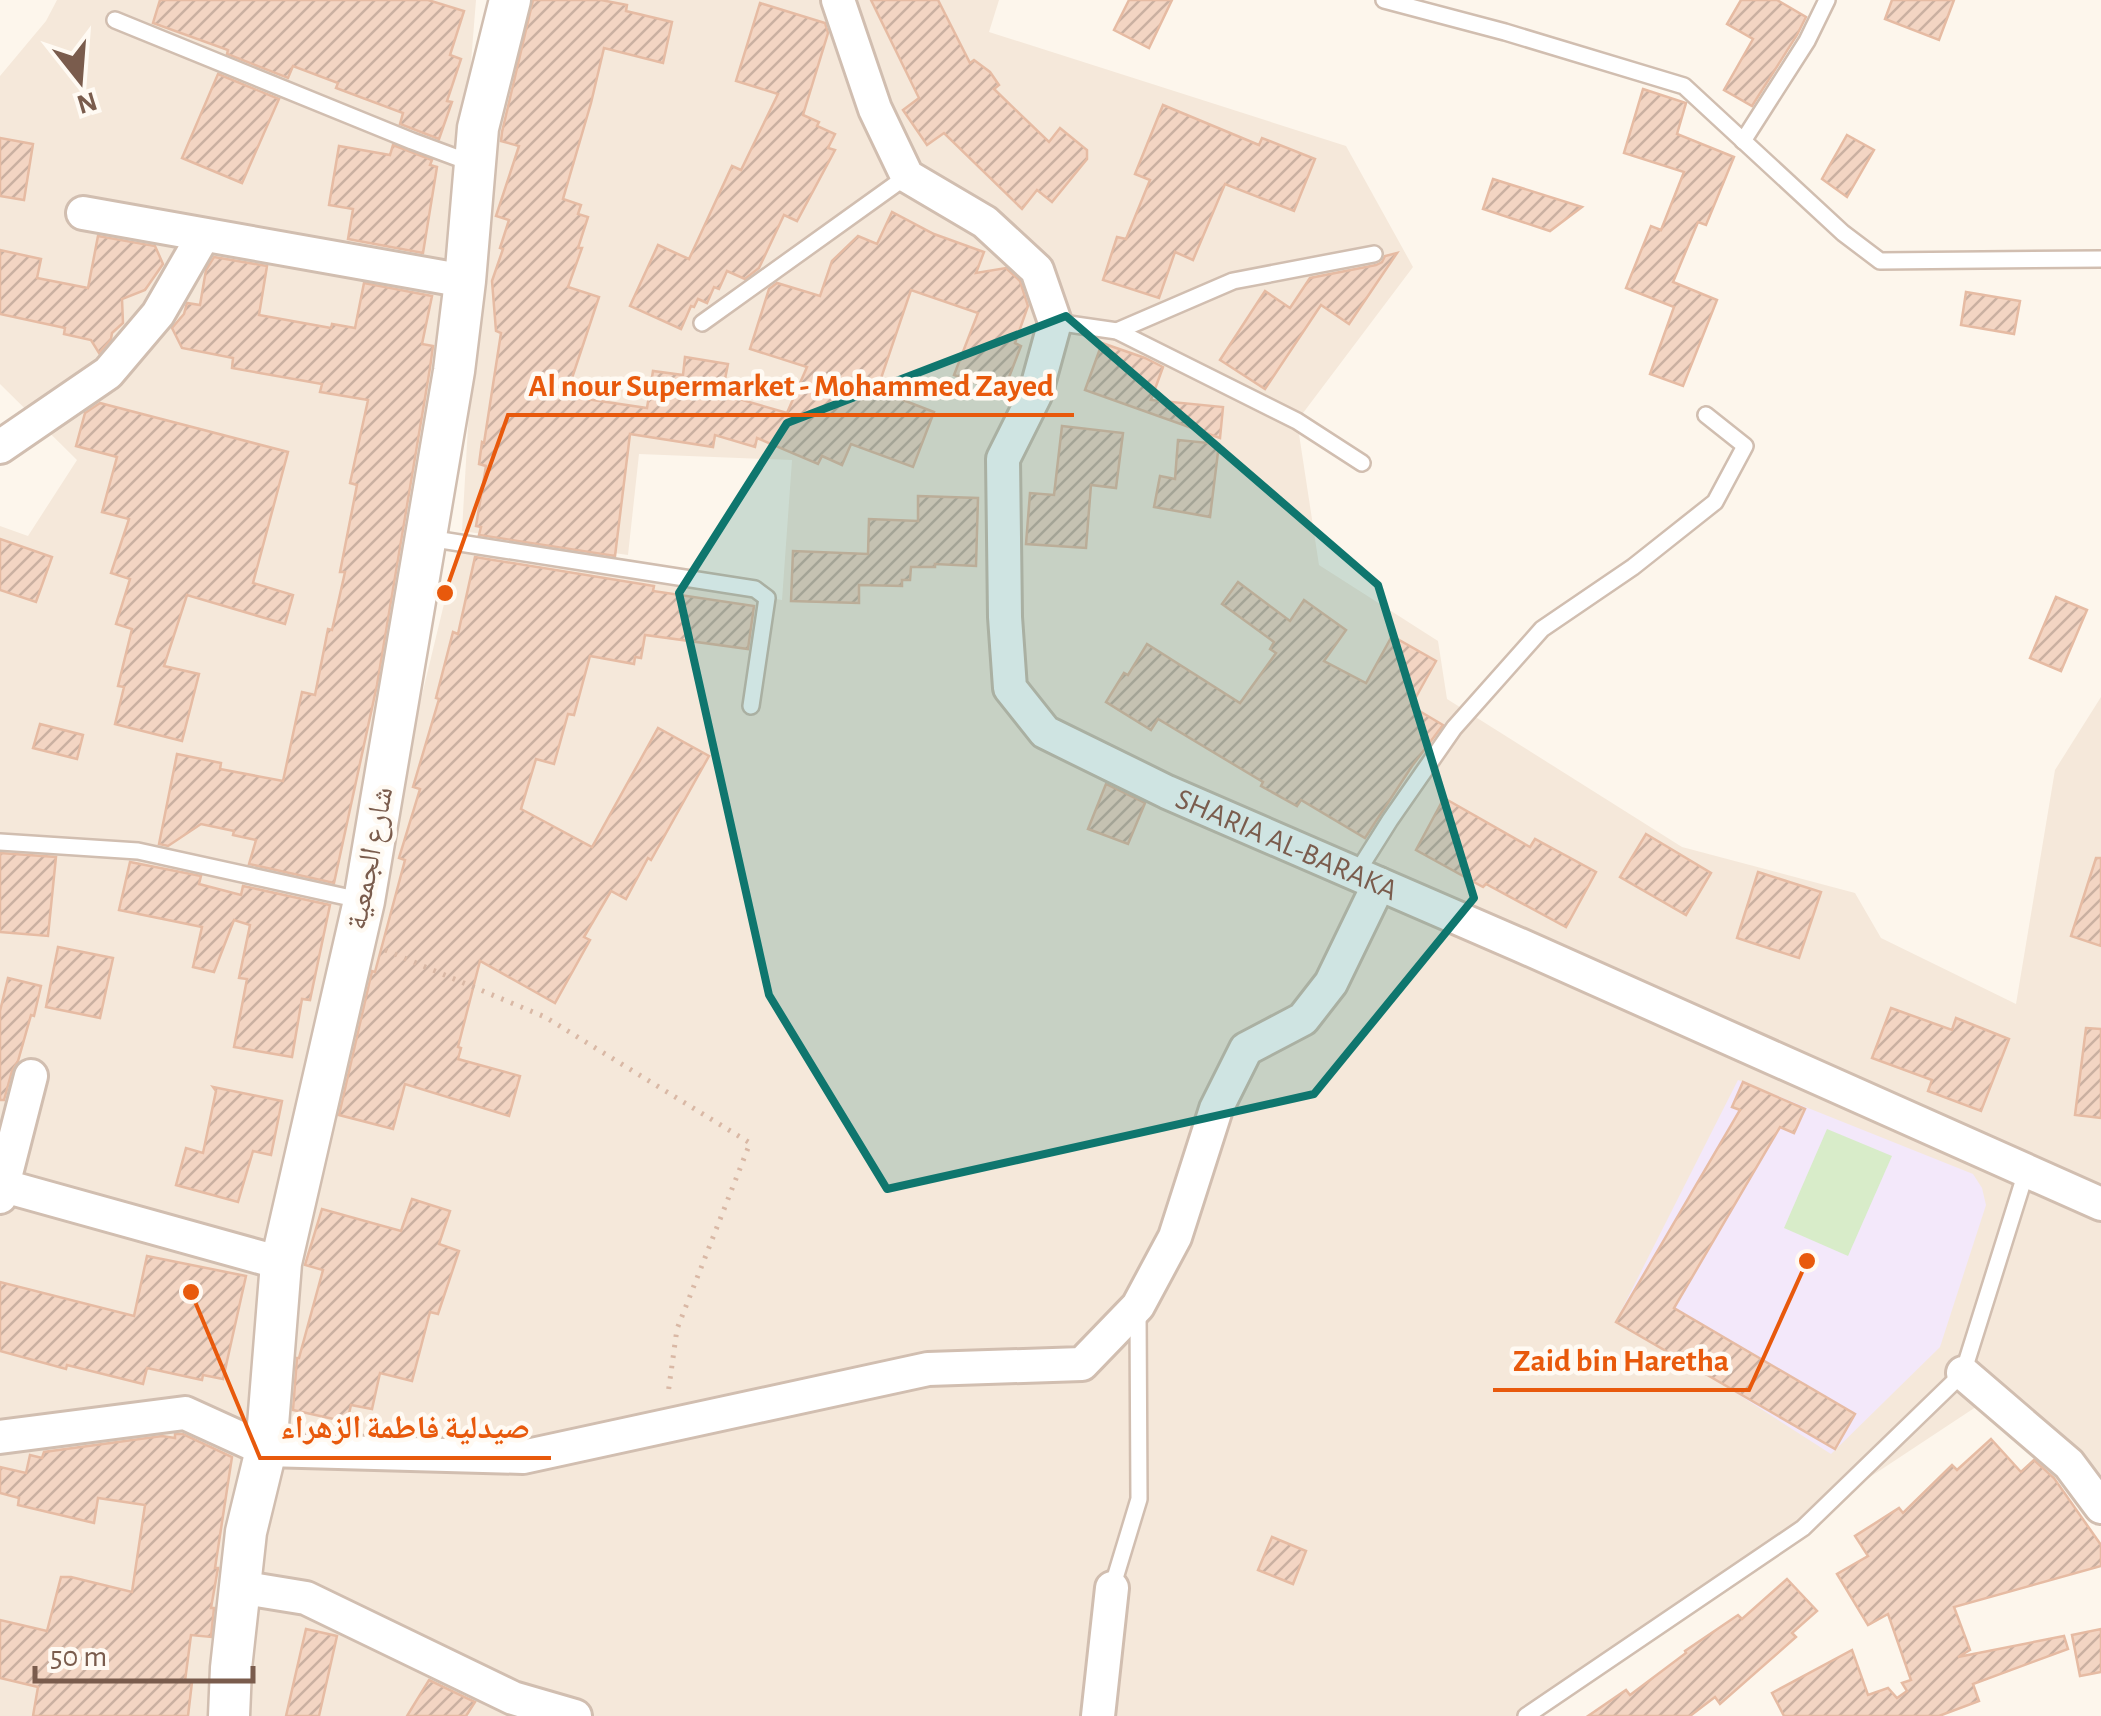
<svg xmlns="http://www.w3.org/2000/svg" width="2101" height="1716" font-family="'Alegreya Sans','Noto Naskh Arabic',sans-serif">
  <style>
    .residential { fill: #f5e8da }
    .education { fill: #f3e8fa }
    .pitch { fill: #d8ecc9 }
    .building { fill: url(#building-hatch); stroke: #e6bba3; stroke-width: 2.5 }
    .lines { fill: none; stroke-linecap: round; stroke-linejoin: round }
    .service-casing { stroke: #d1beb0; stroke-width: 20 }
    .minor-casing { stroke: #d1beb0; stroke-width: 38 }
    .tertiary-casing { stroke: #d1beb0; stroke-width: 45 }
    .path { stroke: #d9b8a5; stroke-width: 5; stroke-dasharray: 2.5 8; stroke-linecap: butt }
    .service { stroke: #fff; stroke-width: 15 }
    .minor { stroke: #fff; stroke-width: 32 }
    .tertiary { stroke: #fff; stroke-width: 40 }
    .marked { fill: #0f766e; fill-opacity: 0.2; stroke: #0f766e; stroke-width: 8; stroke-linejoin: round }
    .labels { text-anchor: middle; stroke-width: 9; stroke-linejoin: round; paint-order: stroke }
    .street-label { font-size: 30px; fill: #7a5c4d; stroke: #fffaf3 }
    .leader { fill: none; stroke: #e8590c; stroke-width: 4 }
    .callout-dot { fill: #e8590c; stroke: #fffaf3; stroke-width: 4 }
    .callout-label { font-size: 32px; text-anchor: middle; font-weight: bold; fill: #e8590c; stroke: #fffaf3; stroke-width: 9; stroke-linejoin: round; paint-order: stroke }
  </style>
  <defs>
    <pattern id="building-hatch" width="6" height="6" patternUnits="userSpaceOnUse" patternTransform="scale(2.5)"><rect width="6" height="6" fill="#f3d5c3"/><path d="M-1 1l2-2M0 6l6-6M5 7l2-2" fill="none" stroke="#cab0a1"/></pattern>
  </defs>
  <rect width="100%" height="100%" fill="#fdf6ec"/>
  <g class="residential">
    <path d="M57 0H476L455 262 392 688 265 1259 241 1716H0V526L28 536 77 460 0 384V76L46 21Z"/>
    <path d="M512 0H999L989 32 1346 146 1413 267 1297 421 1319 565 1438 641 1447 699 1682 847 1855 893 1881 938 2016 1004 2055 770 2101 697V1475L1997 1393 1575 1672 1522 1716H251L249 1635 282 1318 360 951 459 542 782 600 792 460 639 454 628 555 462 531 480 218Z"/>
  </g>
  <path class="education" d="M1738 1080 1973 1174 1982 1188 1986 1205 1940 1347 1831 1454 1618 1317Z"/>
  <path class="pitch" d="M1827 1129 1892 1156 1848 1256 1784 1228Z"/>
  <g class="building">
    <path d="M160 0H428L464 11 450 55 461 59 447 101 452 102 439 139 400 124 403 113 336 88 338 83 293 66 288 78 227 54 228 50 153 23Z"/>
    <path d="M533 0H601L627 5 626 11 672 22 663 63 604 48 591 103 563 199 581 205 578 214 588 217 578 248H582L568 287 599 297 566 396 647 408 653 371 683 375 685 357 728 364 722 394 787 413 807 367 750 349 769 289 777 283 820 296 832 261 858 236 877 244 892 212 934 234 984 252 976 273 1006 268 1020 281 1028 306 1015 343 1021 346 1003 393 954 375 978 313 911 290 877 390 934 412 913 467 851 444 842 465 822 456 818 464 757 438 755 447 715 435 713 447 630 434 615 556 479 535 481 527 476 526 486 466 479 464 482 442 484 443 501 333 496 331 492 281 503 249 500 248 509 220 496 216 519 146 501 141 502 132Z"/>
    <path d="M871 0H938L970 63 974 60 990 72 999 85 994 89 1049 142 1060 128 1087 150V159L1052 202 1037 190 1022 209 944 133 927 145 903 110 919 98Z"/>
    <path d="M1129 0H1172L1149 48 1114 30Z"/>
    <path d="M1741 0H1777L1806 17 1797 35 1752 106 1724 90 1753 39 1727 24Z"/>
    <path d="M1892 0H1954L1939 40 1885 19Z"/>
    <path d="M760 3 825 23 828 33 803 115 819 122 817 126 835 134 828 148 835 150 797 221 784 215 759 268 745 279 727 271 719 289 714 287 707 303 698 299 694 307 691 306 681 329 630 306 658 245 689 259 732 166 741 170 778 94 736 81Z"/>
    <path d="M218 74 279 99 242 183 182 158Z"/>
    <path d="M1643 89 1686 103 1677 134 1734 157 1706 225 1698 222 1673 282 1717 300 1683 386 1650 374 1674 307 1626 288 1651 226 1661 230 1684 172 1624 153Z"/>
    <path d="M1163 105 1259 145 1262 138 1315 159 1294 211 1225 184 1193 260 1175 252 1159 298 1103 280 1117 237 1126 239 1150 180 1135 174Z"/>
    <path d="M1847 135 1874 150 1847 197 1822 179Z"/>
    <path d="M0 138 33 144 24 200 0 196Z"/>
    <path d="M393 145 432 160 430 165 437 167 423 253 348 239 353 209 329 205 339 146 390 155Z"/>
    <path d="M1493 179 1582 207 1550 231 1483 209Z"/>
    <path d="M98 236 155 246 163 264 145 290 122 299 123 323 112 333 111 339 99 353 91 340 64 334 65 328 0 314V250L41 259 37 278 88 288Z"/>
    <path d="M1397 253 1349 324 1321 305 1265 389 1220 360 1265 291 1290 308 1310 278 1376 265 1382 262 1385 256Z"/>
    <path d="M214 257 267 266 259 315 331 328 332 324 355 328 364 283 432 296 422 344 433 346 430 368 377 685 334 883 249 864 256 840 233 835 234 831 201 824 168 846 159 844 177 754 221 763 220 769 283 781 302 692 315 695 328 629 332 630 345 572H340L357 485 350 483 368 400 320 392 322 384 232 368 233 358 182 348 172 328 184 314 187 303 200 305 206 270Z"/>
    <path d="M1966 292 2020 301 2014 334 1961 325Z"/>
    <path d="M1102 343 1145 358 1163 367 1151 400 1223 407 1220 438 1085 390Z"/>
    <path d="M100 403 288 452 253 583 293 595 285 624 187 595 164 666 199 674 182 741 115 724 124 687 118 686 132 629 116 624 130 579 111 573 129 519 102 512 117 457 76 446 85 413Z"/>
    <path d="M1062 426 1123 433 1116 488 1091 485 1086 548 1026 544 1030 493 1054 495Z"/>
    <path d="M1178 440 1219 444 1210 517 1154 507 1160 476 1175 479Z"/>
    <path d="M918 496 978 498 976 566 935 564V567H911L910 580H902V586L859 585V603L791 601 793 551 868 554 869 519 918 521Z"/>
    <path d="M0 539 52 557 36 602 0 590Z"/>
    <path d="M475 557 654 586 653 591 754 606 748 649 645 635 641 658 635 657 634 664 590 656 574 715 568 714 554 764 536 759 521 809 592 847 658 728 709 756 651 860 648 858 626 899 611 891 584 937 590 940 555 1003 480 961 458 1047 461 1048 458 1059 520 1076 509 1116 405 1084 393 1129 339 1115 372 971 375 972 405 860 399 858 420 789 413 787 439 699 436 698 453 632 458 634Z"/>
    <path d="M1238 582 1290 621 1304 600 1346 630 1324 661 1366 683 1392 636 1436 661 1411 706 1443 725 1412 766 1365 838 1301 800 1297 806 1261 786 1263 782 1158 719 1151 730 1106 702 1124 673 1128 675 1147 644 1240 703 1276 653 1270 649 1274 642 1222 604Z"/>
    <path d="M2056 597 2087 610 2061 671 2030 658Z"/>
    <path d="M40 724 83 735 77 759 33 748Z"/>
    <path d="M1106 784 1145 803 1128 844 1088 829Z"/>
    <path d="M1444 798 1530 847 1535 839 1596 872 1566 927 1486 884 1483 887 1416 850Z"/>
    <path d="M1646 834 1711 873 1686 915 1620 877Z"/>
    <path d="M0 853 56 857 48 936 0 932Z"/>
    <path d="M2096 858H2101V946L2071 936Z"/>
    <path d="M130 862 201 876 199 884 241 895 243 886 330 905 310 1000 302 999 292 1057 234 1047 247 979 239 978 250 925 234 920 214 972 193 967 202 927 119 910Z"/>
    <path d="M1758 872 1821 892 1799 958 1737 938Z"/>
    <path d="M58 947 113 958 100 1018 46 1007Z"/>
    <path d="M8 978 41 986 34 1016 31 1015 18 1061 12 1071 4 1100H0V1011Z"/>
    <path d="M1891 1008 1952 1030 1956 1018 2009 1039 1981 1111 1928 1091 1932 1080 1872 1058Z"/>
    <path d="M2086 1028 2101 1029V1118L2075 1115Z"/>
    <path d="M1743 1082 1805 1109 1794 1133 1780 1127 1674 1308 1855 1414 1835 1449 1616 1322 1740 1110 1732 1107Z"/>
    <path d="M213 1087 282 1101 271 1155 253 1151 238 1202 176 1185 186 1148 203 1153 216 1091Z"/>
    <path d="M412 1199 450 1211 439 1244 459 1251 438 1314 430 1312 412 1381 380 1373 372 1409 351 1405 347 1422 293 1410 297 1358H299L323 1270 305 1265 322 1209 401 1231Z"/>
    <path d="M147 1256 246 1276 223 1379 203 1375 202 1380 147 1368 143 1384 67 1365 66 1369 0 1351V1282L134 1316Z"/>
    <path d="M175 1434H183L232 1457 215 1568H218L211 1608H214L211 1637 191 1635 185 1681 192 1682 188 1716H33L38 1687 0 1678V1620L47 1631 61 1577H71L132 1592 145 1505 98 1498 94 1523 18 1505 19 1498 0 1493V1467L26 1473 30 1455 42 1458 44 1452 162 1436 175 1438Z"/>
    <path d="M1991 1439 2021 1472 2034 1460 2054 1478 2101 1545V1566L1954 1607 1970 1650 1958 1657 2064 1636 2068 1649 1973 1684 1979 1701 1939 1716H1784L1772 1693 1852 1650 1868 1695 1888 1688 1897 1698 1907 1691 1902 1683 1911 1680 1888 1614 1868 1625 1837 1574 1868 1556 1855 1536 1899 1508 1903 1513 1952 1465 1957 1470Z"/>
    <path d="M1272 1537 1306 1551 1293 1584 1258 1570Z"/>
    <path d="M1787 1579 1817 1611 1792 1633 1796 1637 1720 1704 1715 1697 1690 1716H1588L1626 1690 1630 1695 1686 1653 1685 1651 1738 1615 1742 1619Z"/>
    <path d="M306 1629 337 1636 319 1716H286Z"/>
    <path d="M2101 1629V1672L2080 1676 2072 1635Z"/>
    <path d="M429 1680 475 1702 466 1716H407Z"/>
  </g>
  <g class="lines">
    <g class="service-casing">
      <g id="service">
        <path d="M1384 0 1505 32 1684 86 1843 233 1880 261 2101 259"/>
        <path d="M115 20 412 141 474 164"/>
        <path d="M1743 141 1807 41 1827 0"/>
        <path d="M1055 322 1117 331 1297 421 1362 463"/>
        <path d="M702 323 907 176"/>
        <path d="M1117 331 1233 281 1374 254"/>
        <path d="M428 538 755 589 767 598 751 706"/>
        <path d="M0 842 138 851 360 900"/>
        <path d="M1356 874 1390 820 1454 728 1542 629 1633 567 1715 502 1745 446 1706 415"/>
        <path d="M1112 1588 1139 1499 1138 1310"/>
        <path d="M1526 1716 1803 1528 1963 1373 2027 1169"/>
      </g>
    </g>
    <g class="minor-casing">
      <g id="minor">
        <path id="s1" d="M838 0 875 109 907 176 985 222 1037 270 1055 322 1035 395 1003 459 1005 617 1010 688 1045 732 1167 792 1520 945 2101 1204"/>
        <path d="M83 213 465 281"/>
        <path d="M0 447 108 373 158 314 203 236"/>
        <path d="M4 1186 281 1263"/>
        <path d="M0 1197 31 1076"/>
        <path d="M1963 1373 2069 1464 2101 1507"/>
        <path d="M0 1437 185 1413 266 1450 523 1457 928 1369 1082 1364 1138 1306 1175 1237 1216 1109 1246 1049 1303 1019 1331 983 1379 884"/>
        <path d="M239 1587 306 1598 513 1698 575 1716"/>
        <path d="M1098 1716 1112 1588"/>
      </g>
    </g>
    <g class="tertiary-casing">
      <path id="tertiary" d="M229 1716 231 1668 246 1532 266 1450 281 1263 364 901 454 371 465 281 478 128 510 0"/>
    </g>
    <path class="path" d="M385 950 545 1017 750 1143 677 1329 668 1394"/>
    <use href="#service" class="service"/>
    <use href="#minor" class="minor"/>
    <use href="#tertiary" class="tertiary"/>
  </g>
  <path class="marked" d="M1066 316 1378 585 1474 898 1314 1094 887 1189 769 995 679 593 787 423Z"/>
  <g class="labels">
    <g class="street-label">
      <text dy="10" stroke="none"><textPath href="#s1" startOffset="1105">SHARIA AL-BARAKA</textPath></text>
      <text transform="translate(369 858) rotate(-79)" y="10">شارع الجمعية</text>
    </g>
  </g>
  <path class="leader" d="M445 593L508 415H1074M1807 1261L1749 1390H1493M191 1292L260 1458H551"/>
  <g class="callout-dot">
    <circle cx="445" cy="593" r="10"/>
    <circle cx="1807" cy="1261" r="10"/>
    <circle cx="191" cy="1292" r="10"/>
  </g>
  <g class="callout-label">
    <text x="791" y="396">Al nour Supermarket - Mohammed Zayed</text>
    <text x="1621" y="1371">Zaid bin Haretha</text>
    <text x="405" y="1438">صيدلية فاطمة الزهراء</text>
  </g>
  <g transform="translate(80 80) rotate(163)" stroke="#fffaf3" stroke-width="8" paint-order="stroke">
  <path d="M0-8L18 38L0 25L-18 38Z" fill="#7a5c4d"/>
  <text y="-15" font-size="28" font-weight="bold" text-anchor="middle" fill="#7a5c4d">N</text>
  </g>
  <path d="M35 1666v15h218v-15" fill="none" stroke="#7a5c4d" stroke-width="5"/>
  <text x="50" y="1666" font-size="30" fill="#7a5c4d" stroke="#fffaf3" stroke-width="8" paint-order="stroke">50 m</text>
</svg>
